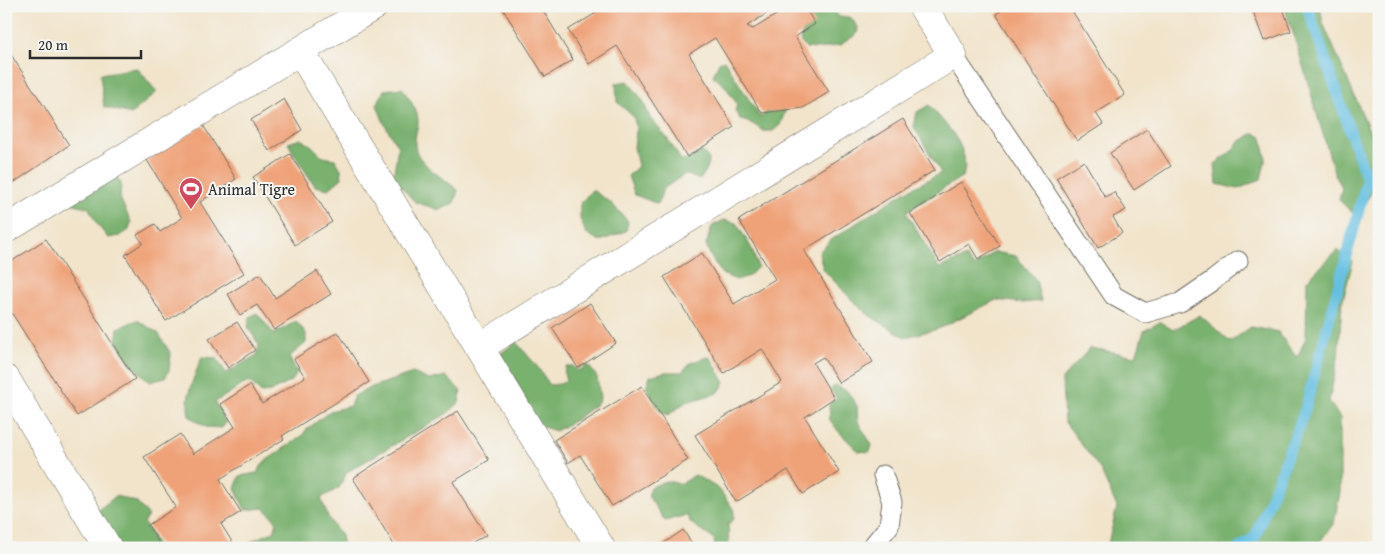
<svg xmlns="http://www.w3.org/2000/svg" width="1385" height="554" font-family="'Gentium Book Plus',serif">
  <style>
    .forest { fill: #79b16e; stroke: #526e4c }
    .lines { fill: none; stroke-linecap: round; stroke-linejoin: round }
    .stream { stroke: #65bfe2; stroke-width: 11 }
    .building { fill: #efa278 }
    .service-casing { stroke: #706c63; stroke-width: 21 }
    .minor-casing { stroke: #706c63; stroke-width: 29 }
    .service { stroke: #fff; stroke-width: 19 }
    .minor { stroke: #fff; stroke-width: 28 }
    .labels { text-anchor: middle; stroke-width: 4; stroke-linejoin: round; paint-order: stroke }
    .poi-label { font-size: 16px; fill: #2b2b2b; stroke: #f6f6f2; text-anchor: start }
  </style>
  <rect width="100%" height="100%" fill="#f6f6f2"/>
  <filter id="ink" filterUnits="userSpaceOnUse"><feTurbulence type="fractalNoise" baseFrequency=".02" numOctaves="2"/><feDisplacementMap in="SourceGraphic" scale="10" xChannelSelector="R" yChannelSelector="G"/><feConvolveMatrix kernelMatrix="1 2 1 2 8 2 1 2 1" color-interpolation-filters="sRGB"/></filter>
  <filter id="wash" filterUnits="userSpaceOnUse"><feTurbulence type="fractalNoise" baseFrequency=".0096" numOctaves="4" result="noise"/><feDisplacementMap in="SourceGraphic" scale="20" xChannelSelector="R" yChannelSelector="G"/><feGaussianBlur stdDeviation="1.12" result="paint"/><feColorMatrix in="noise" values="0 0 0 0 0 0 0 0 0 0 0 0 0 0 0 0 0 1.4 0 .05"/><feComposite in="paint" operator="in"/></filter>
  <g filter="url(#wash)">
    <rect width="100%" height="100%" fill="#f1e4cb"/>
    <g class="forest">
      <path d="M816 6H831L839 17H850L858 27 857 34 840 45 818 49 806 48 801 43 800 38 808 25 806 14Z"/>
      <path d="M1284 6H1320L1323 23 1379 153V181L1363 206 1359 219 1339 200 1342 187 1335 175 1292 29Z"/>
      <path d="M724 60 760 117 780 105 786 109 780 125 773 131H764L751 123 741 120 735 111 737 104 725 86 713 76 719 62Z"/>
      <path d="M137 68 157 92 131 114 104 107 100 74Z"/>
      <path d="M628 81 643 101 650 118 667 138 681 160H686L702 151 709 159 707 169 700 180 685 174 663 189 658 204 635 195 628 176 638 166 634 147 636 131 634 117 617 102 616 83Z"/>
      <path d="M402 88C408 98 419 110 418 123 417 132 413 140 416 150 420 165 446 180 458 190L454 203 440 210 415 202 393 178 398 147 384 123 377 105 384 90Z"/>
      <path d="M929 105C945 124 972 148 963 176L906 212 939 268 966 257 974 267 994 252 1016 256 1036 280 1041 301 1022 303 996 300 938 329 905 337 870 316 854 302 823 269 819 252 831 240 872 213 905 192 941 173 914 127 917 112Z"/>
      <path d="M1254 133 1262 137 1266 158 1261 179 1238 189 1217 184 1215 164 1231 152 1239 142Z"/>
      <path d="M301 139 312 146 323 157 335 159 341 169 342 178 329 189 315 186 294 154 288 143Z"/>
      <path d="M109 168 121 183 120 198 131 222 129 230 120 236 108 238 97 224 89 208 71 203Z"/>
      <path d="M592 190 610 202 628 221 626 231 600 241 586 233 580 219V204Z"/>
      <path d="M724 220 736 223 751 247 758 267 749 276 736 280 722 274 711 257 706 245 712 226Z"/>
      <path d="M1337 250 1353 261 1342 303 1338 358 1329 401 1340 418V492L1334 523 1315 548H1107L1117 507 1100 469 1064 421 1062 379 1090 348 1136 356 1144 331 1160 322 1173 330 1200 315 1230 342 1251 327 1278 332 1297 358 1306 338 1307 280Z"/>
      <path d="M257 313 274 334 296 321 306 333V343L289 357 297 372 293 380 270 392 261 393 249 381 215 402 226 423 222 428 206 427 189 416C185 393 194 378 202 357L217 358 226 373 257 355 259 345 248 327 250 317Z"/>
      <path d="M137 320 158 333 171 354 169 370 165 378 150 382 132 365 116 342 118 328Z"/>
      <path d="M516 342 536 365 550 385 560 384 566 381 564 373 566 366H573L578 371 588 365 597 377 600 398 598 403 575 420 556 431 537 425 501 384V353Z"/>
      <path d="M707 357 711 358 725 383 718 393 686 402 668 415 660 411 646 387 650 376 665 372H682L690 363Z"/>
      <path d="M413 373 429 380 446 376 461 391 459 403 448 413 347 472 339 488 321 498 328 517 341 536 343 548H244C250 539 264 537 274 531L277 522 264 508 245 510 235 488 240 476 257 473 264 462 302 436 306 430 330 411 350 406 354 396 372 387Z"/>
      <path d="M835 385 847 391 857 406 858 422 872 445 870 452 858 451 839 432 830 420 829 404 837 399 831 389Z"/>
      <path d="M695 475 719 489 734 510V519L728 524 729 548H712L714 546 715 540 691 523 686 515 665 521 648 496 651 487 666 481 681 484Z"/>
      <path d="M116 496 136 502 148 515 144 523 159 548H103L98 510Z"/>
    </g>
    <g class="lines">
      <path class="stream" d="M1240 548 1255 537 1304 413 1367 180 1307 6"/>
    </g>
    <g id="blocks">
      <g class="building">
        <path d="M501 6H546L542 9 573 60 545 77Z"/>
        <path d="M592 6H779L747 26 753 29 791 6H804L815 24 795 37 829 92 803 108 762 113 715 38 689 54 734 127 687 157 617 46 589 64 568 30 596 13Z"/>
        <path d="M1008 6H1069L1125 95 1096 113 1103 124 1077 141 996 14Z"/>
        <path d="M1251 6H1282L1291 31 1264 41Z"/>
        <path d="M6 47 69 145 6 188Z"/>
        <path d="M284 99 302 130 269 151 251 120Z"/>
        <path d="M903 119 935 170 804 250 873 362 839 383 823 357 813 363 834 398 805 417 839 472 803 494 788 470 736 502 695 435 782 382 762 349 724 373 664 277 702 253 734 304 775 279 739 220Z"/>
        <path d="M203 125 236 179 200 202 244 273 166 321 125 255 143 243 137 235 155 224 160 232 182 218 147 160Z"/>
        <path d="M1147 129 1171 166 1134 190 1110 153Z"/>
        <path d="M290 154 332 222 295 245 253 177Z"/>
        <path d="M1084 161 1105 197 1114 192 1126 210 1113 217 1122 233 1098 248 1056 178Z"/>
        <path d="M961 182 1000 246 978 259 969 244 940 262 910 213Z"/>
        <path d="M46 239 135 379 77 416 6 304V265Z"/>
        <path d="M317 271 331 294 274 330 257 305 240 315 228 294 260 274 275 298Z"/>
        <path d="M590 303 616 343 578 368 552 328Z"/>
        <path d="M237 322 255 350 228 368 209 339Z"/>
        <path d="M338 332 369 382 282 436 284 439 220 479 241 512 221 524 236 548H162L148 525 176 507 144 457 180 434 193 454 235 427 220 404 250 385 262 404 305 377 294 359Z"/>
        <path d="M642 386 688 460 612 506 580 455 568 463 554 440Z"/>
        <path d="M458 411 489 460 453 482 486 535 465 548H396L353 478Z"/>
        <path d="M683 530 695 548H657Z"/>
      </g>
    </g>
  </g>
  <g filter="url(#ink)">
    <use href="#blocks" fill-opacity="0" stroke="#706c63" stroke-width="1"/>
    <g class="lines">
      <g class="service-casing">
        <g id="service">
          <path d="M953 55 1114 296 1145 313 1180 303 1212 281 1238 261"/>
          <path d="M871 548 889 526 892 502 883 475"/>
        </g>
      </g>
      <g class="minor-casing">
        <g id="minor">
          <path d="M300 51 601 548"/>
          <path d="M6 229 374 6"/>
          <path d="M480 347 953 55 922 6"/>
          <path d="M6 379 108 548"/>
        </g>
      </g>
      <use href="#service" class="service"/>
      <use href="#minor" class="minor"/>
    </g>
  </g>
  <defs>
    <g id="stadium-pin" transform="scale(1.25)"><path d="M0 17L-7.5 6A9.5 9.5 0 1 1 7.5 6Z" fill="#d1495b" stroke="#f6f6f2"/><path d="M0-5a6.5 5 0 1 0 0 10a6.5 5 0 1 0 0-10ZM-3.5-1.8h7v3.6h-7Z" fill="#fff"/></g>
  </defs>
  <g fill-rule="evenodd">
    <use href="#stadium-pin" x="191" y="189"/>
  </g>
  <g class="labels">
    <g class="poi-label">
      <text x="208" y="195">Animal Tigre</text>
    </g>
  </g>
  <rect width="1385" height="554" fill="none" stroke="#f6f6f2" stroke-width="25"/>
  <path d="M30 50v8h111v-8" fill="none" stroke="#2b2b2b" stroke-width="2.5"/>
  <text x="38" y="50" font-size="15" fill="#2b2b2b" stroke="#f6f6f2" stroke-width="4" paint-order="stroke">20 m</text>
</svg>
